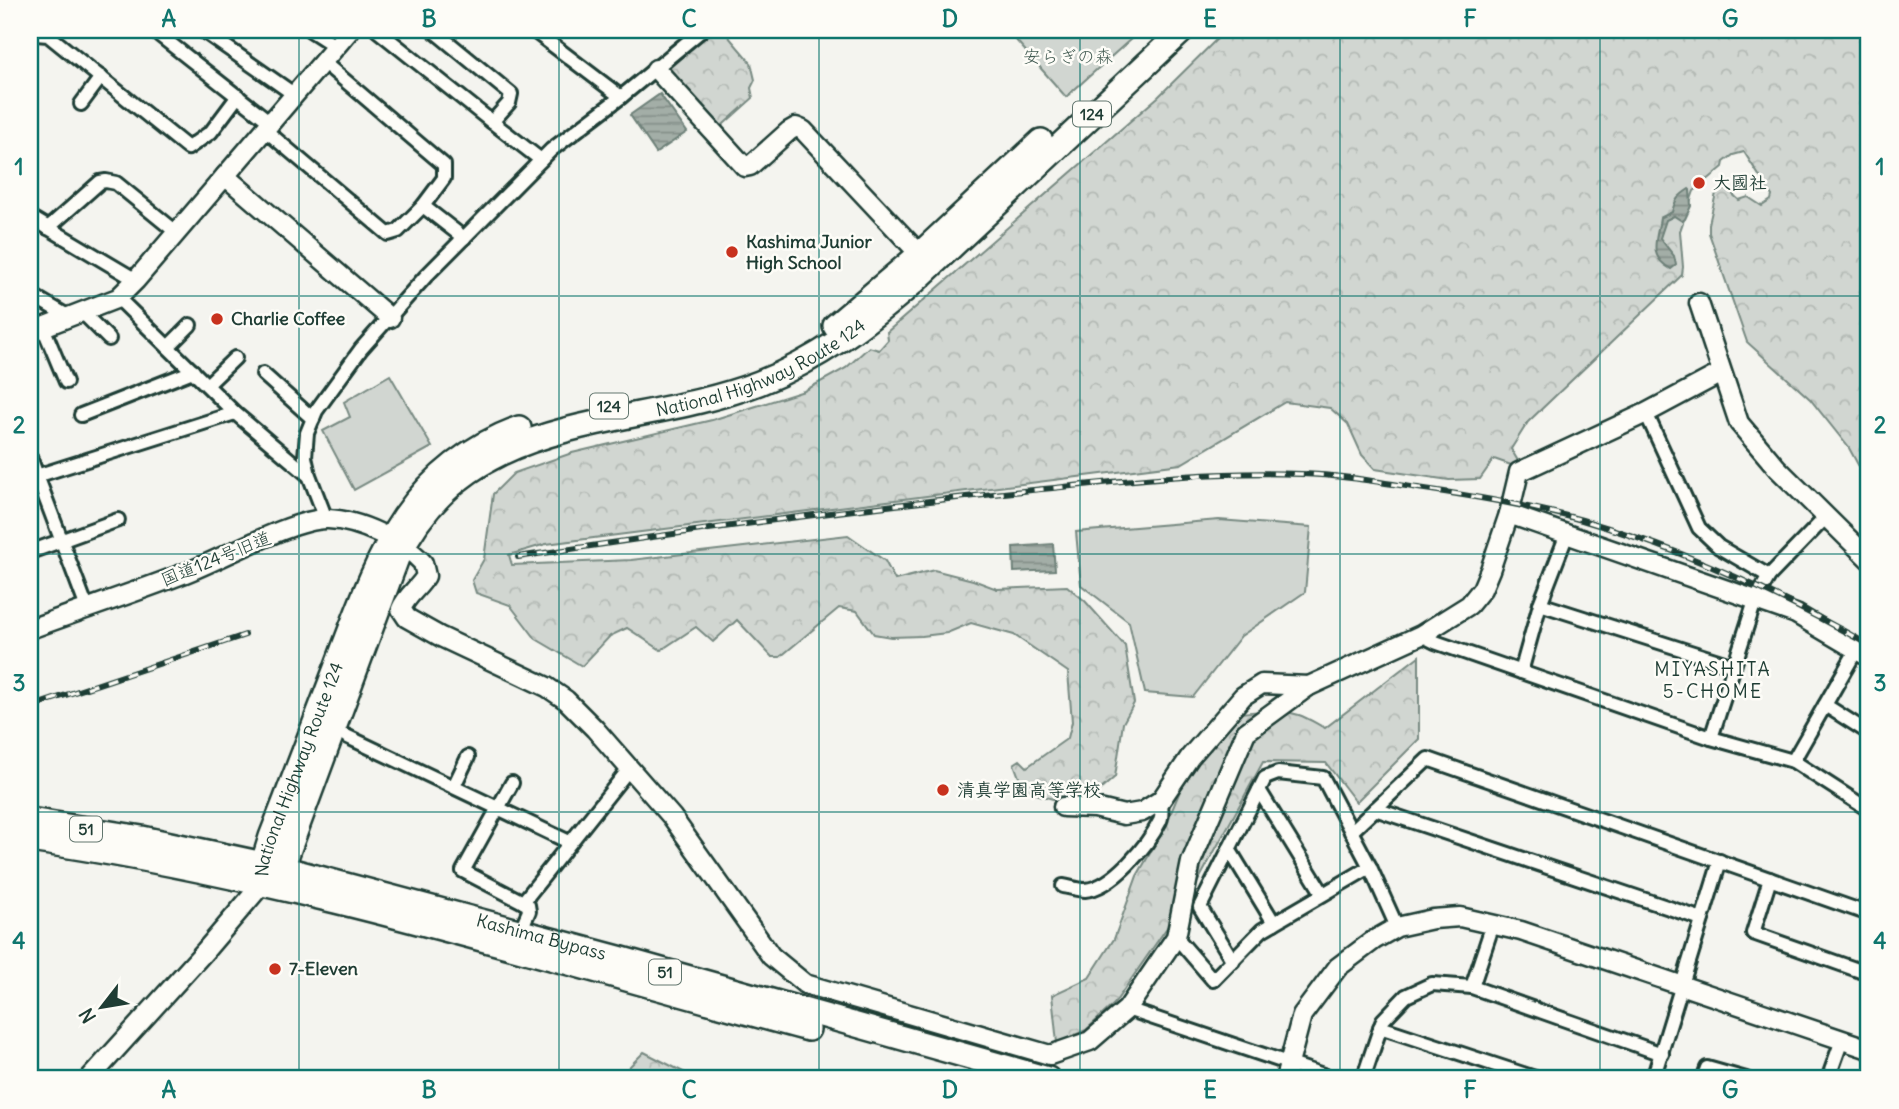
<svg xmlns="http://www.w3.org/2000/svg" width="1899" height="1109" font-family="Delius,'Klee One',sans-serif">
  <style>
    .forest { fill: url(#forest-crowns); stroke: #788a82; stroke-width: 2 }
    .green { fill: #d1d6d1; stroke: #788a82; stroke-width: 2 }
    .water { fill: url(#water-rules); stroke: #6e8179; stroke-width: 2 }
    .lines { fill: none; stroke-linecap: round; stroke-linejoin: round }
    .street-casing { stroke: #1f3d34; stroke-width: 18 }
    .secondary-casing { stroke: #1f3d34; stroke-width: 23 }
    .highway-casing { stroke: #1f3d34; stroke-width: 28 }
    .street { stroke: #fdfcf7; stroke-width: 12 }
    .secondary { stroke: #fdfcf7; stroke-width: 18 }
    .highway { stroke: #fdfcf7; stroke-width: 23 }
    .rail-casing { stroke: #1f3d34; stroke-width: 6 }
    .rail { stroke: #fdfcf7; stroke-width: 3.5; stroke-dasharray: 10; stroke-linecap: butt }
    .grid { fill: none; stroke: #0f766e; stroke-width: 2; stroke-opacity: 0.55 }
    .poi-dot { fill: #c8321e; stroke: #fdfcf7; stroke-width: 2.5 }
    .labels { text-anchor: middle; stroke-width: 5; stroke-linejoin: round; paint-order: stroke }
    .shield { fill: #fdfcf7; stroke: #62766e; stroke-width: 2 }
    .shield-label { font-size: 16px; font-weight: bold; fill: #1f3d34 }
    .park-label { font-size: 18px; fill: #435c53; stroke: #fdfcf7 }
    .poi-label { font-size: 18px; font-weight: bold; fill: #1f3d34; stroke: #fdfcf7; text-anchor: start }
    .street-label { font-size: 18px; fill: #1f3d34; stroke: #fdfcf7 }
    .neighbourhood-label { font-size: 19px; letter-spacing: 2px; fill: #1f3d34; stroke: #fdfcf7 }
    .neatline { fill: none; stroke: #0f766e; stroke-width: 2.5 }
    .grid-label { font-size: 23px; text-anchor: middle; font-weight: bold; fill: #0f766e }
  </style>
  <defs>
    <pattern id="forest-crowns" width="20" height="18" patternUnits="userSpaceOnUse" patternTransform="scale(1.75)"><rect width="20" height="18" fill="#d1d6d1"/><path d="M2 6a3 3 0 1 1 6 0M12 15a3 3 0 1 1 6 0" fill="none" stroke="#b3b9b4"/></pattern>
    <pattern id="water-rules" width="6" height="5" patternUnits="userSpaceOnUse" patternTransform="scale(1.75)"><rect width="6" height="5" fill="#a3aea7"/><path d="M0 2.5h6" fill="none" stroke="#848f89"/></pattern>
  </defs>
  <rect width="100%" height="100%" fill="#f4f4ef"/>
  <filter id="ink" filterUnits="userSpaceOnUse"><feTurbulence type="fractalNoise" baseFrequency=".0143" numOctaves="2"/><feDisplacementMap in="SourceGraphic" scale="14" xChannelSelector="R" yChannelSelector="G"/><feConvolveMatrix kernelMatrix="1 2 1 2 8 2 1 2 1" color-interpolation-filters="sRGB"/></filter>
  <g filter="url(#ink)">
    <g class="forest">
      <path d="M712 30H723L751 63 755 80 751 88 753 98 716 131 663 74Z"/>
      <path d="M1226 30H1869V485L1849 448 1810 399 1747 342 1709 233V224L1716 193 1722 189 1728 190 1739 200 1748 197 1762 206 1771 200 1772 196 1744 152 1733 155 1724 162 1723 167 1694 191 1680 231 1683 267 1682 275 1528 422 1511 449 1518 461 1514 466 1494 459 1480 479 1449 480 1375 469 1362 455 1348 424 1330 408 1285 402 1181 464 546 544 509 555 512 565 631 560 848 535 885 561 895 580 934 570 973 580 997 589 1067 586 1085 601 1125 646 1134 703 1123 723 1115 777 1092 797 1056 800 1033 793 1020 780 1014 764 1020 760 1027 767 1068 738 1072 722 1068 672 1014 635 971 623 947 633 922 636 891 637 874 634 857 611 839 608 780 657H772L737 620 713 642 696 627 661 650 627 628 610 636 582 666 536 639 510 605 476 593 472 580 484 559 493 494 514 473 572 453 712 420 804 391 846 368 869 347 879 350 888 340 887 332 1158 97Z"/>
      <path d="M1419 656V739L1356 802 1326 763 1263 762 1195 887 1114 1004 1086 1030 1057 1043 1052 995 1089 978 1114 939 1137 876 1165 827 1207 726C1227 710 1275 708 1299 715 1308 718 1317 724 1325 728Z"/>
      <path d="M644 1052 697 1079H617Z"/>
    </g>
    <g class="green">
      <path d="M1007 30H1141L1066 97Z"/>
      <path d="M390 375 432 447 354 490 323 431 350 417 344 402Z"/>
      <path d="M1219 520 1311 527 1305 592 1241 636 1193 697 1145 693 1129 622 1081 585 1076 532Z"/>
    </g>
    <g class="water">
      <path d="M660 94 687 132 656 153 630 115Z"/>
      <path d="M1690 190 1691 206 1685 219 1682 221 1674 216 1666 220 1660 238 1674 256 1676 265 1671 269C1647 256 1657 240 1660 218L1672 212C1675 200 1678 196 1689 189Z"/>
      <path d="M1053 544 1055 570 1014 572 1013 547Z"/>
    </g>
    <g class="lines">
      <g class="street-casing">
        <g id="street">
          <path d="M30 30 36 34 48 35 188 148 211 132 238 96"/>
          <path d="M153 30 270 122"/>
          <path d="M202 30 295 95"/>
          <path d="M310 30 335 46"/>
          <path d="M377 30 492 122"/>
          <path d="M433 30 511 94 509 103 492 122 541 160"/>
          <path d="M533 30 621 97"/>
          <path d="M81 104 101 77"/>
          <path d="M264 129 388 234 398 231 423 206 444 178V165L322 61"/>
          <path d="M423 206 464 238"/>
          <path d="M30 217 136 280"/>
          <path d="M48 228 100 182 106 181 116 183 176 232"/>
          <path d="M30 294 69 317"/>
          <path d="M118 298 235 413 308 475"/>
          <path d="M82 312 109 339"/>
          <path d="M43 327 66 382"/>
          <path d="M168 347 190 325"/>
          <path d="M263 374 313 419"/>
          <path d="M207 385 235 358"/>
          <path d="M1646 413 1699 528 1719 547 1769 576"/>
          <path d="M81 415 193 371"/>
          <path d="M30 457 87 608"/>
          <path d="M30 478 235 413"/>
          <path d="M326 519 309 475 305 457 307 433 316 411 361 349 426 276 551 150 621 97 702 30"/>
          <path d="M30 552 118 520"/>
          <path d="M1540 604 1734 666"/>
          <path d="M1421 635 1435 642 1711 738 1793 761 1869 810"/>
          <path d="M1521 672 1540 604 1567 534"/>
          <path d="M1825 705 1869 733"/>
          <path d="M346 736 567 841"/>
          <path d="M1711 738 1755 601 1769 576 1826 517"/>
          <path d="M1793 761 1857 649"/>
          <path d="M512 783 463 871 523 902 629 769"/>
          <path d="M454 786 468 757"/>
          <path d="M1259 790 1323 894"/>
          <path d="M1375 809 1702 919"/>
          <path d="M1351 832 1428 759 1869 914"/>
          <path d="M1229 849 1274 923"/>
          <path d="M1770 879 1753 933 1869 974"/>
          <path d="M1063 886C1070 887 1078 890 1085 890 1113 888 1148 845 1160 821 1163 815 1161 807 1161 800"/>
          <path d="M520 931 529 911 528 905 523 902"/>
          <path d="M1176 937 1213 980 1262 930 1370 867"/>
          <path d="M1233 961 1200 907 1265 778 1278 773 1323 778 1370 867 1397 927"/>
          <path d="M1472 987 1493 924"/>
          <path d="M1127 1009 1335 1079"/>
          <path d="M1380 1027 1538 1079"/>
          <path d="M984 1079V1078"/>
          <path d="M1363 1079 1383 1020 1406 996 1432 984 1472 987 1662 1054"/>
          <path d="M1653 1079 1720 861"/>
          <path d="M1703 1079 1707 1068 1746 1079"/>
          <path d="M1828 1079 1842 1040"/>
        </g>
      </g>
      <g class="secondary-casing">
        <g id="secondary">
          <path d="M656 69 745 167 750 166 789 131 796 127 803 130 928 263"/>
          <path d="M225 176 390 318"/>
          <path d="M1699 303 1739 423 1777 468 1869 559"/>
          <path d="M30 332 118 298 136 280 350 30"/>
          <path d="M1509 514 1796 614 1869 657"/>
          <path d="M30 629C81 610 134 593 185 573 220 560 294 518 328 519 358 520 403 541 423 563L426 576C418 589 407 595 401 609L407 618 441 637 547 687 566 700 595 729 672 817 771 956 805 984 1050 1055 1090 1041 1127 1009 1176 937 1191 862 1246 732 1309 686 1421 635 1469 605 1482 589 1490 570 1509 514 1519 472 1646 413 1721 373"/>
          <path d="M1063 807 1095 808 1124 815 1142 812 1161 800 1190 757 1243 696 1262 684 1309 686"/>
          <path d="M89 1079 205 951 262 884"/>
          <path d="M1285 1079 1302 1015 1338 967 1374 940 1397 927 1433 919 1460 917 1521 931 1869 1049"/>
        </g>
      </g>
      <g class="highway-casing">
        <g id="highway">
          <path d="M835 326 920 254 1041 141"/>
          <path id="s1" d="M30 820 142 838 282 868 619 958 1048 1079"/>
          <path d="M30 840C294 878 551 960 808 1029"/>
          <path id="s2" d="M262 884 282 868 397 558C469 407 629 433 759 383 818 360 867 323 914 282L1183 30"/>
          <path id="s3" d="M262 884 263 863 271 837C293 781 314 725 336 668 376 563 403 472 519 428"/>
        </g>
      </g>
      <use href="#street" class="street"/>
      <use href="#secondary" class="secondary"/>
      <use href="#highway" class="highway"/>
      <g class="rail-casing">
        <g id="rail">
          <path d="M518 557C686 531 854 508 1023 491 1115 482 1207 470 1301 474 1340 475 1379 482 1418 488 1473 496 1528 505 1582 520 1682 549 1779 594 1869 645"/>
          <path d="M30 707 245 635"/>
        </g>
      </g>
      <use href="#rail" class="rail"/>
    </g>
  </g>
  <path class="grid" d="M299 30V1079M559 30V1079M819 30V1079M1080 30V1079M1340 30V1079M1600 30V1079M30 296H1869M30 554H1869M30 812H1869"/>
  <g class="poi-dot">
    <circle cx="1699" cy="183" r="7"/>
    <circle cx="732" cy="252" r="7"/>
    <circle cx="217" cy="319" r="7"/>
    <circle cx="943" cy="790" r="7"/>
    <circle cx="275" cy="969" r="7"/>
  </g>
  <g class="labels">
    <g class="shield">
      <rect x="1073" y="101.5" width="38" height="25" rx="5"/>
      <rect x="590" y="393.5" width="38" height="25" rx="5"/>
      <rect x="70" y="816.5" width="32" height="25" rx="5"/>
      <rect x="649" y="959.5" width="32" height="25" rx="5"/>
    </g>
    <g class="shield-label">
      <text x="1092" y="120">124</text>
      <text x="609" y="412">124</text>
      <text x="86" y="835">51</text>
      <text x="665" y="978">51</text>
    </g>
    <g class="park-label">
      <text x="1068" y="63">安らぎの森</text>
    </g>
    <g class="poi-label">
      <text x="1713" y="189">大國社</text>
      <text x="746" y="248">Kashima Junior<tspan x="746" dy="21">High School</tspan></text>
      <text x="231" y="325">Charlie Coffee</text>
      <text x="957" y="796">清真学園高等学校</text>
      <text x="289" y="975">7-Eleven</text>
    </g>
    <g class="street-label">
      <text dy="6" stroke="none"><textPath href="#s2" startOffset="782">National Highway Route 124</textPath></text>
      <text transform="translate(216 559) rotate(-22)" y="6">国道124号旧道</text>
      <text dy="6" stroke="none"><textPath href="#s3" startOffset="121">National Highway Route 124</textPath></text>
      <text dy="6" stroke="none"><textPath href="#s1" startOffset="525">Kashima Bypass</textPath></text>
    </g>
    <g class="neighbourhood-label">
      <text x="1713" y="676">MIYASHITA<tspan x="1713" dy="22">5-CHOME</tspan></text>
    </g>
  </g>
  <rect width="1899" height="1109" fill="none" stroke="#fdfcf7" stroke-width="77"/>
  <g transform="translate(102 1007) rotate(239)" stroke="#fdfcf7" stroke-width="5" paint-order="stroke">
  <path d="M0-5L12 26L0 18L-12 26Z" fill="#1f3d34"/>
  <text y="-10" font-size="19" font-weight="bold" text-anchor="middle" fill="#1f3d34">N</text>
  </g>
  <rect x="38" y="38" width="1822" height="1032" class="neatline"/>
  <g class="grid-label">
    <text x="169" y="27">A</text>
    <text x="429" y="27">B</text>
    <text x="689" y="27">C</text>
    <text x="950" y="27">D</text>
    <text x="1210" y="27">E</text>
    <text x="1470" y="27">F</text>
    <text x="1730" y="27">G</text>
    <text x="19" y="175">1</text>
    <text x="1880" y="175">1</text>
    <text x="19" y="433">2</text>
    <text x="1880" y="433">2</text>
    <text x="19" y="691">3</text>
    <text x="1880" y="691">3</text>
    <text x="19" y="949">4</text>
    <text x="1880" y="949">4</text>
    <text x="169" y="1098">A</text>
    <text x="429" y="1098">B</text>
    <text x="689" y="1098">C</text>
    <text x="950" y="1098">D</text>
    <text x="1210" y="1098">E</text>
    <text x="1470" y="1098">F</text>
    <text x="1730" y="1098">G</text>
  </g>
</svg>
